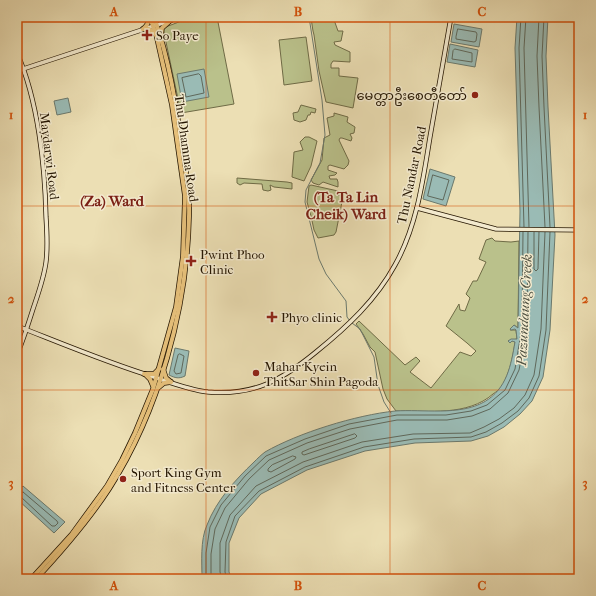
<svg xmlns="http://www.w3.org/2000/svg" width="596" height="596" font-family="'IM FELL French Canon','Noto Sans Myanmar',serif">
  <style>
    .green { fill: #bac18b; stroke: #6f6b46 }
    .water { fill: #9abbb5; stroke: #6b796d }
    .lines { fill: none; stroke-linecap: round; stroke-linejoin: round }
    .shore { stroke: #5f685b; stroke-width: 1 }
    .stream { stroke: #6b796d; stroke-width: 1 }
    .secondary-casing { stroke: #241501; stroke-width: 5 }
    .primary-casing { stroke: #241501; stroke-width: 5.5 }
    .secondary { stroke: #f3eace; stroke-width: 3.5 }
    .primary { stroke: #e6c07a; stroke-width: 4 }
    .grid { fill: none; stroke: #d4520b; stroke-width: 1; stroke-opacity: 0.55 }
    .poi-dot { fill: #8f2418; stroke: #f3eace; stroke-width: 1.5 }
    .labels { text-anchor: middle; stroke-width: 3; stroke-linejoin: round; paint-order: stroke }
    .poi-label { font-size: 13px; fill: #241501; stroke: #f3eace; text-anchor: start }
    .street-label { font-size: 13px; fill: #241501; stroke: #f3eace }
    .water-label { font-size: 14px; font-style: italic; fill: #4d4f40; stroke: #f3eace }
    .quarter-label { font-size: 15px; font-weight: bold; fill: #7a1f14; stroke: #f3eace }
    .neatline { fill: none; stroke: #d4520b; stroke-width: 1.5 }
    .grid-label { font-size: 13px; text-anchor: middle; font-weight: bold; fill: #d4520b }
  </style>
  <rect width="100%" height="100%" fill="#ecdfb4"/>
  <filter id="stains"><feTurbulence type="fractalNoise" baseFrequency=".005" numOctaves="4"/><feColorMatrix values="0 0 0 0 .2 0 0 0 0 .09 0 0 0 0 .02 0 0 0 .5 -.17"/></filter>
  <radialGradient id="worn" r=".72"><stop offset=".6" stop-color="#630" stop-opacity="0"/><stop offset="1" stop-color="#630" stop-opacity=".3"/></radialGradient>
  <g class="green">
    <path d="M192 17H217L234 104 181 113 163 28Z"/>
    <path d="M313 17H333L338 31H343L341 41 334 42 335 45 350 52V62L333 61 331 64V68H339V76L358 78 353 108 326 102 319 71 314 35 313 31 311 18Z"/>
    <path d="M306 37 312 81 284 85 279 40Z"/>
    <path d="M301 105 316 109 315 113 311 112 310 115H308L306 120 300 122 294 120 293 113 298 112Z"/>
    <path d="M334 113 348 117 347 122 355 127 354 133 350 134 352 138 351 141 342 138H340L339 140 349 161 348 165 344 169 330 165 328 166V170L337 173 335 175 329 176 330 179H337L338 182V187L323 182 319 185 313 183 311 180 322 160 324 138 330 135 327 118 334 116Z"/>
    <path d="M305 137H309L317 141 311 166 304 181 292 177 294 152 303 150 300 142Z"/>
    <path d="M237 178 287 182 292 183V189L274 187 270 185 271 190 268 191 263 190 262 184 244 183 240 185 237 183Z"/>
    <path d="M311 185 338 191V195L343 197 336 232 334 235 318 238 314 230 311 216 307 202 309 186Z"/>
    <path d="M492 238 495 241 511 242 519 241 518 328 514 325 510 330H516L517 339 508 341H514L515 342C513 357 510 372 502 386 500 389 496 392 493 394 468 416 428 411 396 411L387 399 383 389 375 352 370 347 363 334 356 324 359 321 405 365 416 357 420 361 410 372 431 388 460 352 471 356 476 351 467 343 446 326 459 304 460 310 465 311 470 298 466 294 473 281H477L486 262 479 259 486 240Z"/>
  </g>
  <g class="water">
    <path d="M517 17H548L546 56 548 107 555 235 550 330 543 377 532 401 520 414 504 427 488 436 471 441 415 443 365 451 307 470 261 494 239 518 229 543V572L232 579H202C202 563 200 540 207 525 216 501 235 480 254 462 257 459 261 455 265 452 298 433 356 415 395 411 423 409 459 416 484 402 507 389 511 365 515 342L512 341 510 343 508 341 511 339H517L516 330 515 329 511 330 510 329 514 325 518 328 520 211 515 48Z"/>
    <path d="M454 24 482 29 479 47 451 42Z"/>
    <path d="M450 44 478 50 475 67 447 62Z"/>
    <path d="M204 69 209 97 182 102 177 74Z"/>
    <path d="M68 98 71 112 57 115 54 101Z"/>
    <path d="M430 169 455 177 446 206 423 199Z"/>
    <path d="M175 348 189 351 185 376C179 379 175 378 169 375Z"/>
    <path d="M23 486 65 522 54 533 17 499V492Z"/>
  </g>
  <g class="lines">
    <g class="shore">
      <path d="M521 17 519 48 524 227"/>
      <path d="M526 17 524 48 529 227"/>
      <path d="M539 17 537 56 539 107 545 227"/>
      <path d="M544 17 542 56 544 107 550 227"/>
      <path d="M458 29 476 32 477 34 476 41 474 42 456 39V37Z"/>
      <path d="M455 49 472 53V62L452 59 453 51Z"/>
      <path d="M199 74 201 76 204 93 186 97 182 78Z"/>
      <path d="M433 175 449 180 443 200 428 196Z"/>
      <path d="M534 232V269L536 271 538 269 539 232"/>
      <path d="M180 354 184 356 181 373 176 374 174 371 178 355Z"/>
      <path d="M355 434 357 436 355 438 304 455 302 454V452L309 449Z"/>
      <path d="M293 456 296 457 295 459 271 472 268 471V469L272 465Z"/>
      <path d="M23 492 57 521 58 523 55 526H52L21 497V494Z"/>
      <path d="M206 579V553L210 527 221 505 245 476 266 456 305 439 349 424 397 415H446L471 411 487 405 505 390 515 369 522 327 523 232"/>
      <path d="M211 579V554L215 529 225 508 249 479 269 460 307 443 350 429 397 420H447L472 416 490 409 508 393 519 370 527 327 528 232"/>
      <path d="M222 579 220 572V543L230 515 256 486 303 462 362 442 413 434 470 433 484 427 499 419 514 408 525 395 534 375 541 329 545 232"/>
      <path d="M227 579 225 572 226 542 235 516 259 491 305 467 364 447 414 439 471 437 486 432 502 423 518 411 529 398 539 376 546 330 550 232"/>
    </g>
    <g class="stream">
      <path d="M309 17 322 100 325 135 320 163 306 190 305 202 319 259 326 274 346 301 347 317 350 321"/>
      <path d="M352 323 360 329 374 357 378 385 384 402 391 413"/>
    </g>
    <g class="secondary-casing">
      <g id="secondary">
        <path d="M17 53C38 100 45 166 46 217 47 232 48 247 46 262 44 278 38 294 33 309 28 325 23 340 17 355"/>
        <path d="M17 71 181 17"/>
        <path d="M417 208 496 229 579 230"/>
        <path d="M17 326C63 344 108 363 154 377 172 383 190 390 208 392 254 396 282 380 316 352 347 327 376 300 395 265 417 226 423 180 430 137 437 97 444 57 451 17"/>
      </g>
    </g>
    <g class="primary-casing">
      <g id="primary">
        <path d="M156 17 161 20H171"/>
        <path d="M143 29H149L155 34"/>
        <path d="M143 29C147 26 149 23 149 17"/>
        <path d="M161 35 162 28 171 20"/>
        <path d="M163 369 166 378 171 382"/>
        <path d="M144 374H154L159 369"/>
        <path d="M145 374 150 379 153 386"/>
        <path d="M158 388 164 383 171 382"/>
        <path d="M31 579 72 534 107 486 122 460 135 433 153 389 176 307 183 256 185 196 172 105 157 38 150 17"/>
        <path d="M36 579C62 551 88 521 109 489 159 411 187 309 189 217 190 194 186 171 182 148 176 104 169 59 154 17"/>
      </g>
    </g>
    <use href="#secondary" class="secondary"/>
    <use href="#primary" class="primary"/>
  </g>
  <path class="grid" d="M206 17V579M390 17V579M17 206H579M17 390H579"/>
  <g class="poi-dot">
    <path d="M145 29h4v4h4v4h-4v4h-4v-4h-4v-4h4z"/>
    <circle cx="475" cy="95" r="4"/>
    <path d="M189 255h4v4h4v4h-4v4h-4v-4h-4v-4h4z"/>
    <path d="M270 311h4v4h4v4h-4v4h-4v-4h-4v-4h4z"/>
    <circle cx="256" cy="373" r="4"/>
    <circle cx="123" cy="479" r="4"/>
  </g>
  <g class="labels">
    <g class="poi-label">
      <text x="156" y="40">So Paye</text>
      <text x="467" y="100" text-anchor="end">မေတ္တာဦးစေတီတော်</text>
      <text x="200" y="259">Pwint Phoo<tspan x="200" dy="15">Clinic</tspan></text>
      <text x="281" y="322">Phyo clinic</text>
      <text x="264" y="371">Mahar Kyein<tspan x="264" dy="15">ThitSar Shin Pagoda</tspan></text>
      <text x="131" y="477">Sport King Gym<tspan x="131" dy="15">and Fitness Center</tspan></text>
    </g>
    <g class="street-label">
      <text transform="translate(187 148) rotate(82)" y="5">Thu Dhamma Road</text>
      <text transform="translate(50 156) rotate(83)" y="5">Maydarwi Road</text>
      <text transform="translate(411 175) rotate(-78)" y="5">Thu Nandar Road</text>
    </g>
    <g class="water-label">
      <text transform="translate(524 310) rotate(-87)" y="5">Pazundaung Creek</text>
    </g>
    <g class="quarter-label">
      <text x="346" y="202">(Ta Ta Lin<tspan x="346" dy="17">Cheik) Ward</tspan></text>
      <text x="112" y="206">(Za) Ward</text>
    </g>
  </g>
  <rect width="596" height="596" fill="none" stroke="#ecdfb4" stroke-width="44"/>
  <rect x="22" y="22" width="552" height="552" class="neatline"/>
  <g class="grid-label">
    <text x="114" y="16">A</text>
    <text x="298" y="16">B</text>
    <text x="482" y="16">C</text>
    <text x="11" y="119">1</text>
    <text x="585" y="119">1</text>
    <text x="11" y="303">2</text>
    <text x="585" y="303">2</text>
    <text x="11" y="487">3</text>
    <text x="585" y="487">3</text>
    <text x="114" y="590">A</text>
    <text x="298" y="590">B</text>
    <text x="482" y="590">C</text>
  </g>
  <rect width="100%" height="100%" filter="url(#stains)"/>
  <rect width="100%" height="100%" fill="url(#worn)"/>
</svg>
